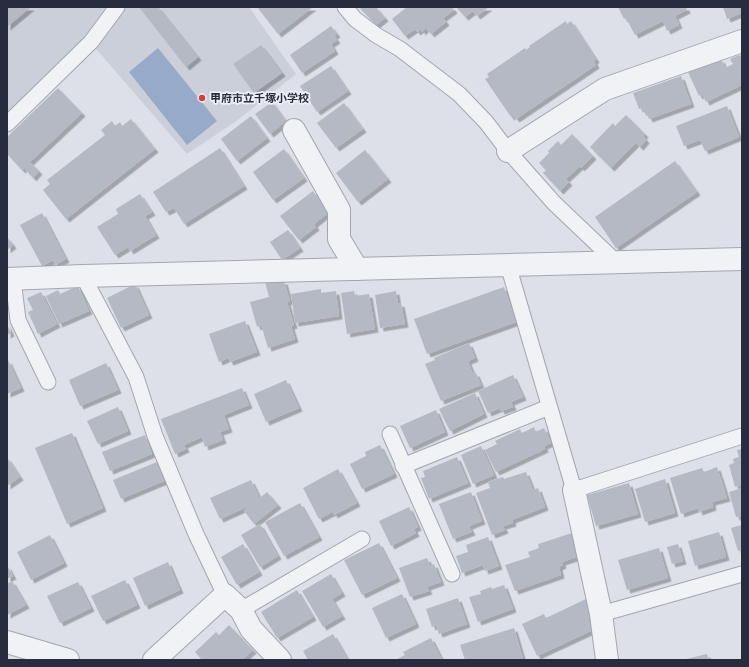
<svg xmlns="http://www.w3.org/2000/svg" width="749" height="667" font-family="'Source Sans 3','Noto Sans JP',sans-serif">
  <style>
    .built { fill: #cbcfda }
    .water { fill: #97aac9 }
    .building { fill: #b5b9c4; filter: url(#shadow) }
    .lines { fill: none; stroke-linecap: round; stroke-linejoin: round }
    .lane-casing { stroke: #a3a6b2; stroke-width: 17 }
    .street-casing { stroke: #a3a6b2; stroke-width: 24 }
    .lane { stroke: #f0f2f6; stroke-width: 15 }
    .street { stroke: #f0f2f6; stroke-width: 22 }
    .poi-dot { fill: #d13f43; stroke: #edeff5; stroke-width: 1.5 }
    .labels { text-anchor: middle; stroke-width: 3.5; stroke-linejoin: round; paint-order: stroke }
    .poi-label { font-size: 11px; font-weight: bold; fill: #272c3f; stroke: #edeff5; text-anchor: start }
  </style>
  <defs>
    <filter id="shadow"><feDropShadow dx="3.5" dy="3.5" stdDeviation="0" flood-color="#0004"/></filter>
  </defs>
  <rect width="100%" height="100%" fill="#dde0e8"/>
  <path class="built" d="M7 7H249L296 74 235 122 187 154 91 43 7 124Z"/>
  <path class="water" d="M158 48 217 121 187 145 129 72Z"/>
  <g class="building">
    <path d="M7 7H31L7 27Z"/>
    <path d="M139 7H158L198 57 186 67Z"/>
    <path d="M257 7H313L278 34Z"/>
    <path d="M359 7H376L385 18 376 25Z"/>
    <path d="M407 7H452L454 10 443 18 446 22 431 34 426 28 422 32 421 29 417 32 415 29 405 36 392 19Z"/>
    <path d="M456 7H489L477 16 473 11 465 17Z"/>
    <path d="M618 7H686L687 10 675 16 679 25 667 31 663 21 635 35 626 18 624 19Z"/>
    <path d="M723 7H742V13L727 19Z"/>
    <path d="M566 21 567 24 571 21 596 59 594 61 596 65 516 119 513 115 511 117 485 79 489 77 487 74 525 48 526 50 530 47 529 46Z"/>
    <path d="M331 26 337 34 334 36 337 40 331 44 335 51 302 73 290 55Z"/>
    <path d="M261 45 282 73 254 93 233 64Z"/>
    <path d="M739 55V56L742 55V85L706 102 702 94 699 96 688 72 705 63 706 66 721 59 725 68 733 64 730 59Z"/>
    <path d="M331 66 348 91 317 112 300 86Z"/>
    <path d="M681 76 691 104 649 119 646 112H643L641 108 639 109 633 93Z"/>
    <path d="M58 88 82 113 30 162 39 171 33 178 24 168 22 170 7 154V137Z"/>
    <path d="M272 102 286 121 270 134 255 114Z"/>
    <path d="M344 103 363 129 336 148 317 123Z"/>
    <path d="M727 106 739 137 705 151 700 140 684 146 676 126Z"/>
    <path d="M626 115 645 134 643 136 646 140 640 147 636 143 611 168 590 147 613 123 615 126Z"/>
    <path d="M251 116 267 138 237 161 221 139Z"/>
    <path d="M131 119 155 149 66 219 43 190 50 184 47 180 105 135 101 130 112 121 115 126 120 122 122 126Z"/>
    <path d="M572 134 593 156 581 168 580 166 566 179 569 182 560 191 543 173 546 170 539 163 549 153 548 151 558 141 561 145Z"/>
    <path d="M220 148 244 186 184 224 174 208 166 212 153 192Z"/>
    <path d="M284 149 304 178 273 200 253 172Z"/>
    <path d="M365 150 388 179 358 202 336 173Z"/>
    <path d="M675 161 697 192 616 248 595 217Z"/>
    <path d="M313 191 329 212 314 224 316 227 299 240 280 216Z"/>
    <path d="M140 194 152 212 145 216 156 235 130 251 128 247 115 255 97 227 118 214 116 209Z"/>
    <path d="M42 213 66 259 55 265 53 260 42 266 20 225Z"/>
    <path d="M288 230 300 248 282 260 270 242Z"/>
    <path d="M7 237 13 245 7 250Z"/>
    <path d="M284 281 290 301 287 302 294 325 291 326 295 339 268 348 261 325 257 327 250 302 269 297 265 282Z"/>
    <path d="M135 284 149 315 121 328 107 298Z"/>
    <path d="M78 286 89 311 59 324 46 296 58 290 60 294Z"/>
    <path d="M504 287 516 322 427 354 414 319Z"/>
    <path d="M321 289V293L336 291 339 316 295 323 291 294Z"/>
    <path d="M354 291 355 296 369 294 375 329 347 334 341 293Z"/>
    <path d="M396 291 398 304 401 303 405 324 380 328 375 295Z"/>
    <path d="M41 292 57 324 38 334 28 312 33 310 27 298Z"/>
    <path d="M245 321 257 352 230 362 228 358 219 362 209 334Z"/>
    <path d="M7 324 11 333 7 335Z"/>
    <path d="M469 343 475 358 468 361 473 374 476 373 481 385 441 401 425 364 435 360 434 358Z"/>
    <path d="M8 360 21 388 7 394V361Z"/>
    <path d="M106 363 118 390 80 406 69 380Z"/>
    <path d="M513 375 523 397 511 402 513 407 501 411 500 408 488 413 478 391Z"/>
    <path d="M286 380 299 408 266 422 254 394Z"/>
    <path d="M242 388 249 405 224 415 229 429 220 432 223 440 205 447 202 437 184 445 186 449 175 454 161 419Z"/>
    <path d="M475 393 484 414 450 431 439 409Z"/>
    <path d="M118 407 128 431 98 444 87 421Z"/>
    <path d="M436 410 445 432 410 448 400 426Z"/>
    <path d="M534 427 536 432 544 428 551 443 544 446 545 449 496 472 485 450 497 444 495 441 520 429 522 433Z"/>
    <path d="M72 433 103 508 67 524 35 448Z"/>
    <path d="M145 435 152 454 110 471 102 452Z"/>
    <path d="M380 445 394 474 362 489 350 464 366 456 365 452Z"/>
    <path d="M481 446 494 475 473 484 461 455Z"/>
    <path d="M742 449V485L735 487 729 465 734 463 733 459 739 457 737 450Z"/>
    <path d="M7 457 20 477 7 486Z"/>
    <path d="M457 457 468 483 429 499 421 478 425 477 423 471Z"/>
    <path d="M157 462 164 481 121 499 113 480Z"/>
    <path d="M717 467 727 498 712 502 713 507 699 512 698 508 681 514 670 478 702 468 704 472Z"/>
    <path d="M338 469 357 503 334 515 333 512 319 519 303 488Z"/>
    <path d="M526 472 533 490 538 488 545 507 512 520 513 523 503 526 505 530 492 535 476 493 490 488 488 482 503 477 504 479Z"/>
    <path d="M665 479 675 513 645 522 635 489Z"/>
    <path d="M251 480 259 497 247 507 220 519 210 498Z"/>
    <path d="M629 483 638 514 596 526 587 495Z"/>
    <path d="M742 488V516L736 517 729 492Z"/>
    <path d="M267 492 278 505 254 524 244 511Z"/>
    <path d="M471 492 482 521 469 526 472 532 453 539 439 504Z"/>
    <path d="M300 503 319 537 284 556 265 522Z"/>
    <path d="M409 507 418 527 414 529 416 533 391 546 379 521Z"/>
    <path d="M260 524 278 556 260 567 241 535Z"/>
    <path d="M742 525V550L738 551 731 528Z"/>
    <path d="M719 532 726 557 695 566 688 541Z"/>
    <path d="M572 533 580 556 562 562 563 565 559 567 561 575 515 591 505 565 530 557 528 552 539 548 538 544Z"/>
    <path d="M50 535 64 563 31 580 17 552Z"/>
    <path d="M488 537 499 566 485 571 483 565 462 573 456 556 468 552 466 545Z"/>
    <path d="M379 543 397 578 362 595 344 560Z"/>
    <path d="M243 544 259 572 237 585 221 557Z"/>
    <path d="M678 544 683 561 672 564 667 547Z"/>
    <path d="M659 548 668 578 627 590 618 560Z"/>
    <path d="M427 558 430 566 434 564 441 582 427 587 429 591 410 597 399 568Z"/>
    <path d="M168 562 180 590 145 606 133 578Z"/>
    <path d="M7 565 13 576 7 579Z"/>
    <path d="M331 574 342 593 332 599 342 616 323 627 302 591Z"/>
    <path d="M125 580 137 605 103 621 91 596Z"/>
    <path d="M12 581 26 605 7 615V584Z"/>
    <path d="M78 582 91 608 60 623 47 596Z"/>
    <path d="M504 585 513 609 478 622 469 597 481 594 480 591 491 587 492 589Z"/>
    <path d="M297 590 313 617 277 638 261 612Z"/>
    <path d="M402 594 416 624 386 638 372 608Z"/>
    <path d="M458 598 467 624 439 634 436 625 432 627 426 609Z"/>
    <path d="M586 599 594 616 588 619 593 630 537 656 522 624 544 614 546 618Z"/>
    <path d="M229 625 253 650 242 660H202L195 652 216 632 219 635Z"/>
    <path d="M514 628 523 659 465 660 460 645Z"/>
    <path d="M333 634 348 660H308L303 651Z"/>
    <path d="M431 638 442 660H395L405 655 403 652Z"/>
    <path d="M707 654 709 660H687L686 659Z"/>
  </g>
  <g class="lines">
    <g class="lane-casing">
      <g id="lane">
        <path d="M345 7 355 19 376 35 400 49 459 94 486 122 508 151 554 203 615 261"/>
        <path d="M7 124 91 42 117 7"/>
        <path d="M508 265 574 490 742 436"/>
        <path d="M83 276 136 377 155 436 196 534 225 595"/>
        <path d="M13 279 18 320 48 382"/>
        <path d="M390 434 452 574"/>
        <path d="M403 466 549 407"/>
        <path d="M241 610 362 539"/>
        <path d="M601 614 742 574"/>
      </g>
    </g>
    <g class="street-casing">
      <g id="street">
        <path d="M294 130 339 210V239L357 269"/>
        <path d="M508 151 605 89 742 41"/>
        <path d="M7 279 83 276 742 259"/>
        <path d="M574 490 601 614 607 660"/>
        <path d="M7 642 68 660"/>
        <path d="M154 660 225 595 241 610 251 629 280 660"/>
      </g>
    </g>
    <use href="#lane" class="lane"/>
    <use href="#street" class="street"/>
  </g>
  <circle class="poi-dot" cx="202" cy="98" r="4"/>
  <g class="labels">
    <g class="poi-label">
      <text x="210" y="102">甲府市立千塚小学校</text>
    </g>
  </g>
  <rect width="749" height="667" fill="none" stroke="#272c3f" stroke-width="16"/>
</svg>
